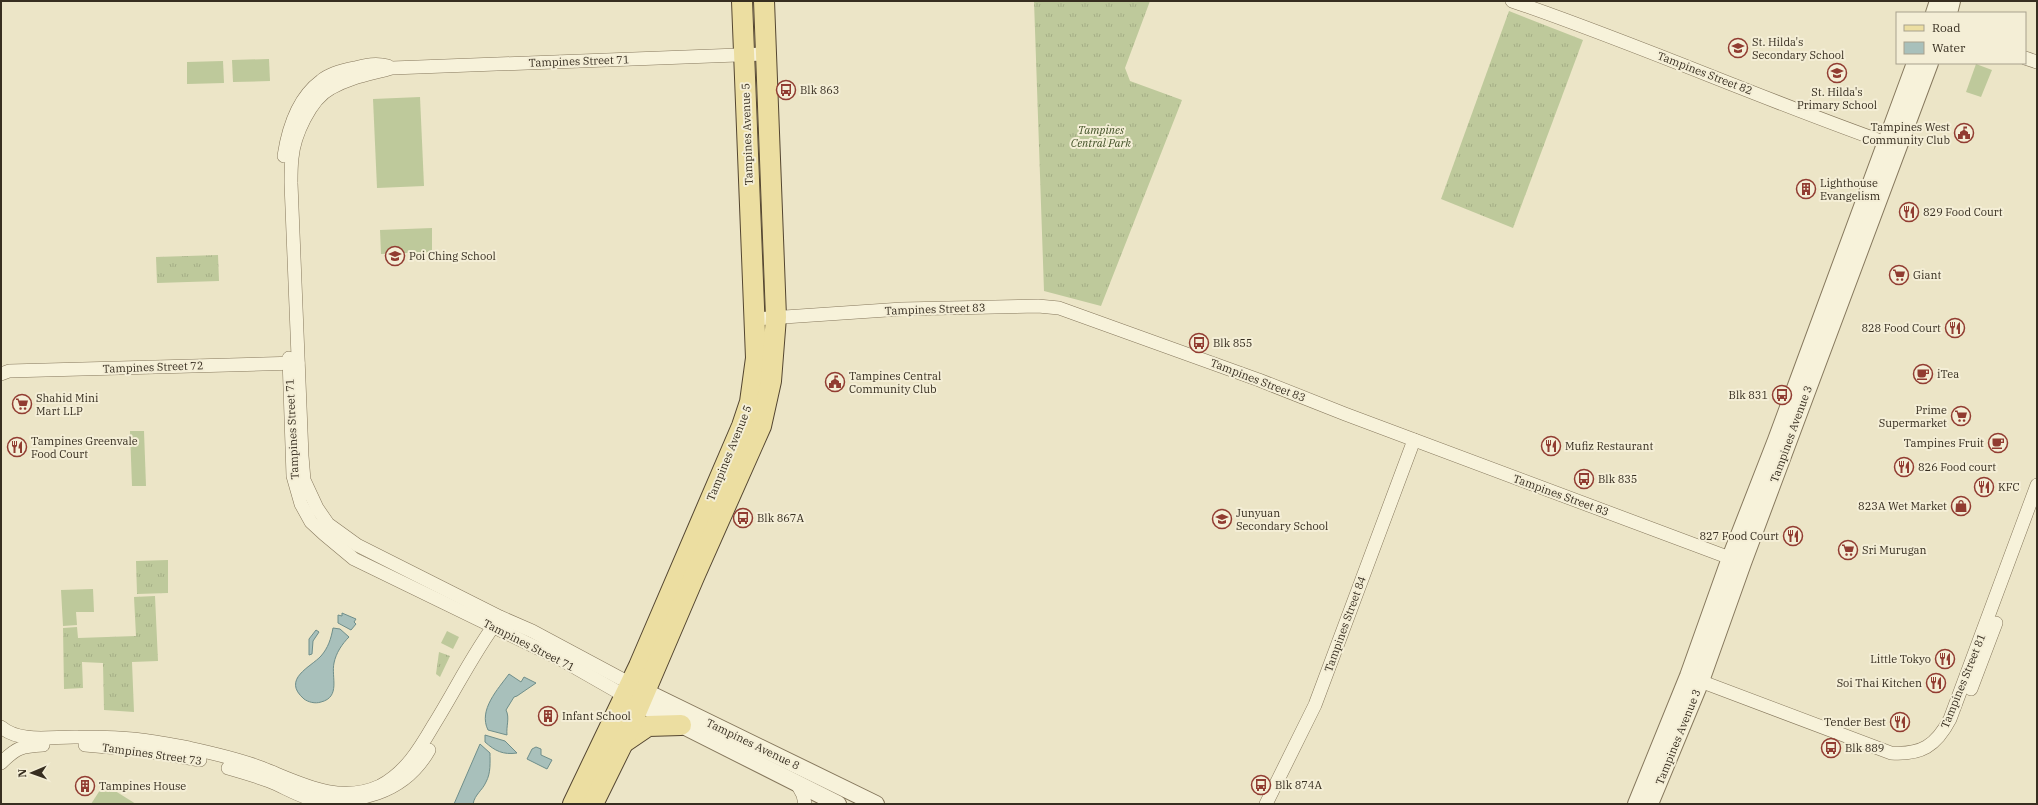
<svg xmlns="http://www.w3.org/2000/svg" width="2038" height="805" font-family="'IBM Plex Serif',serif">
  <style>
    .grass { fill: url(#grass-tufts) }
    .garden { fill: #bec99b }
    .water { fill: #a8c0bb; stroke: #6f8e8a }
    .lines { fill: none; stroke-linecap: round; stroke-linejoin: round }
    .minor-casing { stroke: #86785d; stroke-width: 14 }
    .tertiary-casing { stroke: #86785d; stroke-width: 18 }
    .primary-casing { stroke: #544631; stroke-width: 22 }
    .minor { stroke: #f7f2da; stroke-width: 13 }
    .tertiary { stroke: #f7f2da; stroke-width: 16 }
    .primary { stroke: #ecdea1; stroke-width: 20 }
    .labels { text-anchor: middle; stroke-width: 4; stroke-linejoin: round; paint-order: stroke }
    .poi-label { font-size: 11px; fill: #372e20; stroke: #f4eed6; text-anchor: start }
    .street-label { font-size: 11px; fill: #372e20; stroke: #f4eed6 }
    .park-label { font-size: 11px; font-style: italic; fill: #435228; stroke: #f4eed6 }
  </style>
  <defs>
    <pattern id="grass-tufts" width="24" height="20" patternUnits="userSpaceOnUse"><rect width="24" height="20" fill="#bec99b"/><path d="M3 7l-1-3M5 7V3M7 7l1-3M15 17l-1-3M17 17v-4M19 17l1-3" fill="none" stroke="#a4ad85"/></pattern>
  </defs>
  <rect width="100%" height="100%" fill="#ece5c7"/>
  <g class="grass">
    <path d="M1034 1H1150L1125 68 1130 81 1182 100 1101 306 1044 291Z"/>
    <path d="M1509 11 1583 40 1513 228 1441 199Z"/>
    <path d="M218 255 219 281 157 283 156 257Z"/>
    <path d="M168 560V593L137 594 136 561Z"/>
    <path d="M155 596 158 661 132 662 134 712 104 710 103 663 82 662 83 688 64 689 63 628 77 627 78 638 136 636 134 597Z"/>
    <path d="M439 652 450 656 440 677 436 674Z"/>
  </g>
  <g class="garden">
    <path d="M269 59 270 81 233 82 232 60Z"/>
    <path d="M223 61 224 83 187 84V62Z"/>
    <path d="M1976 64 1992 70 1981 97 1966 92Z"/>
    <path d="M420 97 424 186 377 188 373 99Z"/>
    <path d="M432 228V252L381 254 380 230Z"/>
    <path d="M130 431H144L146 486H132Z"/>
    <path d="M93 589 94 612H76L77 625 63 626 61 590Z"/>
    <path d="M447 631 459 637 453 649 441 643Z"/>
    <path d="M104 784 136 804H91Z"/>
  </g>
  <g class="water">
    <path d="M342 613 356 619 354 622 356 624 351 630 338 623V615L342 616Z"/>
    <path d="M333 628 340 629 349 637C342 644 336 653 334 663 331 677 341 697 321 702 315 704 308 702 304 699 281 679 311 667 321 656 328 648 331 639 333 628Z"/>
    <path d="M316 630 319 632 313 641 312 654 309 655V639Z"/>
    <path d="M509 674 521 682 524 677 536 683 517 696 514 697 506 710C510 718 506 726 507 735L488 730C478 710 498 689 509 674Z"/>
    <path d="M485 735 505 741 517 753C503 755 495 751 485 742Z"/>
    <path d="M480 744 490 753C490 762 491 773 486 782 482 791 475 794 473 804H454Z"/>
    <path d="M536 747 541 749V755L552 760 547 769 527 759 532 749Z"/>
  </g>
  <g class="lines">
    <g class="minor-casing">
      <g id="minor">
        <path d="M1512 1C1641 45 1766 101 1895 146"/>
        <path d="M2025 58 2037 62"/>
        <path d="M284 156C288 130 298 98 321 81 329 74 344 70 355 68 366 65 376 63 388 66"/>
        <path d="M754 319 902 309 1038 306 1059 308 1259 380 1345 414 1738 561"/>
        <path d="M289 358 293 476 301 504 311 522 324 534 354 559 562 660 625 696"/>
        <path d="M1 374 9 371 298 363"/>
        <path d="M1692 678 1891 753C1921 755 1936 746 1950 719L2037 485"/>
        <path d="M631 684 532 631 500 617 357 545 328 524 317 508 304 480 302 456 291 183C291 175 291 166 292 158 294 136 310 99 331 88 350 77 371 74 392 68L766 54"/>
        <path d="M1971 689 1996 623"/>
        <path d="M1 727C21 744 54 736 78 737 99 737 120 737 141 740 157 742 173 745 189 748 212 753 239 759 262 768 300 783 339 805 380 786 405 773 419 750 433 726 455 691 473 653 498 620"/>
        <path d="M85 745 141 750 200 760"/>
        <path d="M1 763C16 748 21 746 43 745"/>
        <path d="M228 768C242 772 256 776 269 781 282 786 295 794 308 798 357 805 404 794 429 750"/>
        <path d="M796 782 803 795 805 804"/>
        <path d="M1266 804 1315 705 1414 440"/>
      </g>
    </g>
    <g class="tertiary-casing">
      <g id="tertiary">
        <path d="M1934 13 1938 1"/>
        <path d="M1949 13 1952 1"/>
        <path d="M634 686 876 804"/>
        <path d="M630 699 838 804"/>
        <path d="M1636 804 1688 676 1730 558 1776 440 1915 63"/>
        <path d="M1650 804 1701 681 1743 563 1930 63"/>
      </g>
    </g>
    <g class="primary-casing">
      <g id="primary">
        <path d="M623 743 648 726 681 725"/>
        <path d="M573 804 639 666 742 426 750 402 756 358 742 1"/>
        <path d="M593 804 623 743 694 577 761 426 771 381 776 317 764 1"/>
      </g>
    </g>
    <use href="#minor" class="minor"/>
    <use href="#tertiary" class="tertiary"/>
    <use href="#primary" class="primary"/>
  </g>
  <defs>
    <g id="school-ring" transform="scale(1)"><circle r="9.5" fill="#f4eed6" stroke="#913c31" stroke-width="1.5"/><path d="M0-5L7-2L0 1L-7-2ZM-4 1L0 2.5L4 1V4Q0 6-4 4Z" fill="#913c31"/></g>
    <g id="bus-ring" transform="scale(1)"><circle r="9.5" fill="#f4eed6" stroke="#913c31" stroke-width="1.5"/><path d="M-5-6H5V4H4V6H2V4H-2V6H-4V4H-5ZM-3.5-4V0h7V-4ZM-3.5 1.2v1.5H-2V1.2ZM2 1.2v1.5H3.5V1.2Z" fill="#913c31"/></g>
    <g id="civic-ring" transform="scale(1)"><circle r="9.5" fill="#f4eed6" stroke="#913c31" stroke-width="1.5"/><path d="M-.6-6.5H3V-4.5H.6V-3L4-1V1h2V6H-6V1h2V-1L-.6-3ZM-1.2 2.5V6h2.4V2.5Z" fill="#913c31"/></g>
    <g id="building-ring" transform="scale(1)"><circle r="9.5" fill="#f4eed6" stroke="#913c31" stroke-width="1.5"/><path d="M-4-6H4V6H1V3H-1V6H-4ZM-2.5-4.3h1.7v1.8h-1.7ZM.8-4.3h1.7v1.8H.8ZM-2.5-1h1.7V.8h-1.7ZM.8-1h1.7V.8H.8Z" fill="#913c31"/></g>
    <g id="restaurant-ring" transform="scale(1)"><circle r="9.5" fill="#f4eed6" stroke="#913c31" stroke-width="1.5"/><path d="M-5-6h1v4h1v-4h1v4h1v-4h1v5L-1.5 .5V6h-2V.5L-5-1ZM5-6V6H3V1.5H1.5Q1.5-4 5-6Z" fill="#913c31"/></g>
    <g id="supermarket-ring" transform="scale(1)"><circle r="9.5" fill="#f4eed6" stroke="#913c31" stroke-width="1.5"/><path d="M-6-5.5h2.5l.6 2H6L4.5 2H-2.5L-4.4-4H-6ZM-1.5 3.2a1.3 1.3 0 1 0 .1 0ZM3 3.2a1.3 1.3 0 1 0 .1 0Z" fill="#913c31"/></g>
    <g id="cafe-ring" transform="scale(1)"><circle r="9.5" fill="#f4eed6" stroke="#913c31" stroke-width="1.5"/><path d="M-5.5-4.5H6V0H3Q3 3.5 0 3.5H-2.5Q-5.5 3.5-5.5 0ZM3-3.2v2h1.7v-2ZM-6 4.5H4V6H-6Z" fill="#913c31"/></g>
    <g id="shop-ring" transform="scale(1)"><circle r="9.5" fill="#f4eed6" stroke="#913c31" stroke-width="1.5"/><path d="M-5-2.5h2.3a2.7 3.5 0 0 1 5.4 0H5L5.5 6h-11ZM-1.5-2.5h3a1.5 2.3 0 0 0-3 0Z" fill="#913c31"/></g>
  </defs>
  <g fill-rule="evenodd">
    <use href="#school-ring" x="1738" y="48"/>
    <use href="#school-ring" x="1837" y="73"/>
    <use href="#bus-ring" x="786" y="90"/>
    <use href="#civic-ring" x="1964" y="133"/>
    <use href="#building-ring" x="1806" y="189"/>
    <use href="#restaurant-ring" x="1909" y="212"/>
    <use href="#school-ring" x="395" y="256"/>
    <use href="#supermarket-ring" x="1899" y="275"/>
    <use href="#restaurant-ring" x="1955" y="328"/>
    <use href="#bus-ring" x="1199" y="343"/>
    <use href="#cafe-ring" x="1923" y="374"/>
    <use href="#civic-ring" x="835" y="382"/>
    <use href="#bus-ring" x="1782" y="395"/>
    <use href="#supermarket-ring" x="22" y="404"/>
    <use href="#supermarket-ring" x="1961" y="416"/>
    <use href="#cafe-ring" x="1998" y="443"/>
    <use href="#restaurant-ring" x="1551" y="446"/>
    <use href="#restaurant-ring" x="17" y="447"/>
    <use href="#restaurant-ring" x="1904" y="467"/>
    <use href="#bus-ring" x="1584" y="479"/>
    <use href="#restaurant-ring" x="1984" y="487"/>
    <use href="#shop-ring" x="1961" y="506"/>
    <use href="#bus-ring" x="743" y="518"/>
    <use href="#school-ring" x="1222" y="519"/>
    <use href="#restaurant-ring" x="1793" y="536"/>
    <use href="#supermarket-ring" x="1848" y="550"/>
    <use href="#restaurant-ring" x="1945" y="659"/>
    <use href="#restaurant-ring" x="1936" y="683"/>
    <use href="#building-ring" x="548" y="716"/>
    <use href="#restaurant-ring" x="1900" y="722"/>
    <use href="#bus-ring" x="1831" y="748"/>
    <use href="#bus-ring" x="1261" y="785"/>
    <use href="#building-ring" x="85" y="786"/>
  </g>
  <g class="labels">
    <g class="poi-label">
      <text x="1752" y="46">St. Hilda's<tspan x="1752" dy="13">Secondary School</tspan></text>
      <text x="800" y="94">Blk 863</text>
      <text x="1837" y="96" text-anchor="middle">St. Hilda's<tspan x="1837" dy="13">Primary School</tspan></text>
      <text x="1950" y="131" text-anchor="end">Tampines West<tspan x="1950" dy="13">Community Club</tspan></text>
      <text x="1820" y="187">Lighthouse<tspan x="1820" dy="13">Evangelism</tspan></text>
      <text x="1923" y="216">829 Food Court</text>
      <text x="409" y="260">Poi Ching School</text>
      <text x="1913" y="279">Giant</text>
      <text x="1941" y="332" text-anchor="end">828 Food Court</text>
      <text x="1213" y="347">Blk 855</text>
      <text x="1937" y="378">iTea</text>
      <text x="849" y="380">Tampines Central<tspan x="849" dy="13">Community Club</tspan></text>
      <text x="1768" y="399" text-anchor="end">Blk 831</text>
      <text x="36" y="402">Shahid Mini<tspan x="36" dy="13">Mart LLP</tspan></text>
      <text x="1947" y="414" text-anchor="end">Prime<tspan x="1947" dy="13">Supermarket</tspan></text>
      <text x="31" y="445">Tampines Greenvale<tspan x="31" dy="13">Food Court</tspan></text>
      <text x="1984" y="447" text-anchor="end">Tampines Fruit</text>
      <text x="1565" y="450">Mufiz Restaurant</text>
      <text x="1918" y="471">826 Food court</text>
      <text x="1598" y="483">Blk 835</text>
      <text x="1998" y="491">KFC</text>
      <text x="1947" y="510" text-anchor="end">823A Wet Market</text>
      <text x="1236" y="517">Junyuan<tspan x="1236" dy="13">Secondary School</tspan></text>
      <text x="757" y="522">Blk 867A</text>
      <text x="1779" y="540" text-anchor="end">827 Food Court</text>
      <text x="1862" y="554">Sri Murugan</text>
      <text x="1931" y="663" text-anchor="end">Little Tokyo</text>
      <text x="1922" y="687" text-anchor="end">Soi Thai Kitchen</text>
      <text x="562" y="720">Infant School</text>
      <text x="1886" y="726" text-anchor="end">Tender Best</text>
      <text x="1845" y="752">Blk 889</text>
      <text x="1275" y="789">Blk 874A</text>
      <text x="99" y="790">Tampines House</text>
    </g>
    <g class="street-label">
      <text transform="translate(579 61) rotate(-2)" y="4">Tampines Street 71</text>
      <text transform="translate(1705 73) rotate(21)" y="4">Tampines Street 82</text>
      <text transform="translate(747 134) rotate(-92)" y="4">Tampines Avenue 5</text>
      <text transform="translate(935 309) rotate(-2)" y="4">Tampines Street 83</text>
      <text transform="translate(153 367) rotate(-2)" y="4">Tampines Street 72</text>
      <text transform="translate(1258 380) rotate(21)" y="4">Tampines Street 83</text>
      <text transform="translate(292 429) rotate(-93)" y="4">Tampines Street 71</text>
      <text transform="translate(1791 434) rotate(-70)" y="4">Tampines Avenue 3</text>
      <text transform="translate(729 453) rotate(-68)" y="4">Tampines Avenue 5</text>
      <text transform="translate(1561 495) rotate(20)" y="4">Tampines Street 83</text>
      <text transform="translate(1345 624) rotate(-70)" y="4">Tampines Street 84</text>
      <text transform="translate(529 645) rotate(27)" y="4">Tampines Street 71</text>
      <text transform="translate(1963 681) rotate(-68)" y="4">Tampines Street 81</text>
      <text transform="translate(1678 737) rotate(-68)" y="4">Tampines Avenue 3</text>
      <text transform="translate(753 744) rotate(26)" y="4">Tampines Avenue 8</text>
      <text transform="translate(152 754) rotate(8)" y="4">Tampines Street 73</text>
    </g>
    <g class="park-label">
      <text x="1101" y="134">Tampines<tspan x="1101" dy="13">Central Park</tspan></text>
    </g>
  </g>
  <rect width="2038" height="805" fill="none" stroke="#372e20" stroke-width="4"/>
  <rect x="1896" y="12" width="130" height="52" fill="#f4eed6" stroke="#a8a18d"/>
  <rect x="1904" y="25" width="20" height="6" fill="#ecdea1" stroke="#a8a18d"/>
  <text x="1932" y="32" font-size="12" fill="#372e20">Road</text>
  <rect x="1904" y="42" width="20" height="12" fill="#a8c0bb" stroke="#a8a18d"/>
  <text x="1932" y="52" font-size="12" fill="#372e20">Water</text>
  <g transform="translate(32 773) rotate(268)" stroke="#f4eed6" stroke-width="3" paint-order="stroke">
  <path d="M0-3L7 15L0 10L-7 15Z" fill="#372e20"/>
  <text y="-6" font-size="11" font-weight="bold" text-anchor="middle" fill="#372e20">N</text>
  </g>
</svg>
